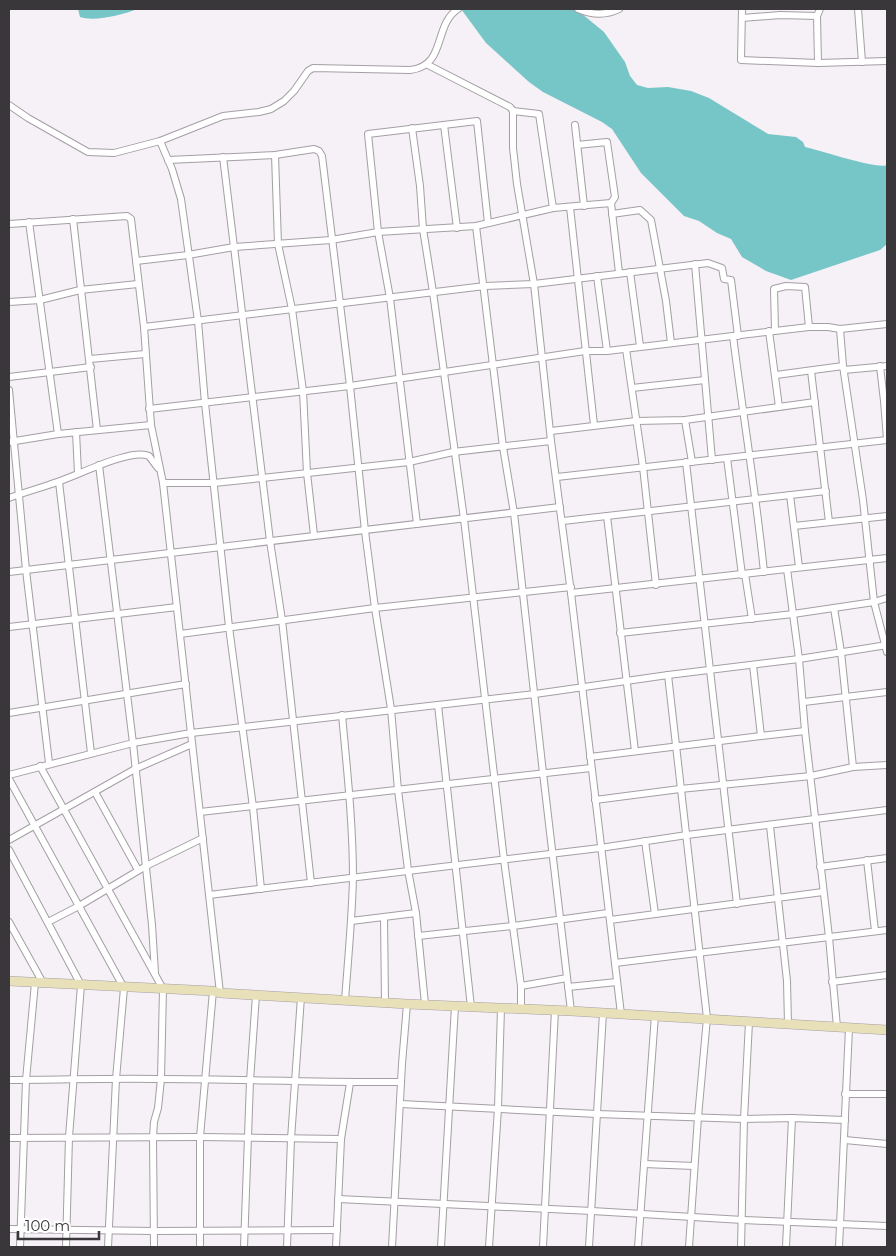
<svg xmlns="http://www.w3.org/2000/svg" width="896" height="1256" font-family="Montserrat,sans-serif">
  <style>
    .water { fill: #77c6c7 }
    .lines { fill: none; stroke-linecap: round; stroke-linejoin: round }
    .street-casing { stroke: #a49fa4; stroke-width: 8 }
    .secondary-casing { stroke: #a49fa4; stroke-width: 10 }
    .street { stroke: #fff; stroke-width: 6 }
    .secondary { stroke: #e8e0b8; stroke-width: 9 }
  </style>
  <rect width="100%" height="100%" fill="#f6f0f7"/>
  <g class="water">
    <path d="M78 9H137C123 15 94 22 80 17Z"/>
    <path d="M461 9H576L604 32 625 62 630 76 637 85 648 88 668 87 691 91 709 98 768 134 796 137 803 142 805 147C819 150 879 170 887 165V244L880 250 791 280 766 271 742 257 731 239 717 233 699 221 684 216 641 173 612 129 602 122 543 92 529 82 486 43Z"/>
  </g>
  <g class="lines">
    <g class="street-casing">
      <g id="street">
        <path d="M578 9C592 15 605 16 619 9"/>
        <path d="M742 9 741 60 818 63 887 61"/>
        <path d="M858 9 862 62"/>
        <path d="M817 16 818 63"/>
        <path d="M742 18 780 15 817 16 820 9"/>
        <path d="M428 65 510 107 513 111V148L517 184 534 284 551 441 571 593 621 1014"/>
        <path d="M9 105 28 118 88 152 114 153 160 141 223 116 259 112 271 109 284 101 294 91 308 71 313 68 410 70C447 66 433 25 458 9"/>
        <path d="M513 111 539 114 553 208"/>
        <path d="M444 125 457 228"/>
        <path d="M575 125 584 206"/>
        <path d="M412 128 420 186 423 229 433 292 464 519 504 860 521 986V1009"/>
        <path d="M160 141 172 169 181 199 198 321 205 403 229 627 253 807 261 889"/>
        <path d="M577 145 607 142 615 197 611 203 619 273"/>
        <path d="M275 155 278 244 292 309 303 391 307 473 314 535"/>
        <path d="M223 157 270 541 282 620 311 883"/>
        <path d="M168 160 275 155 314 149 319 151 322 156 350 386 365 531 375 608 391 709 398 790 408 870 416 913 425 1004"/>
        <path d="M570 207 594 425"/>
        <path d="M612 214 640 210 651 220 666 301 671 343"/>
        <path d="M73 219 97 430"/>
        <path d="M29 222 58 434"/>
        <path d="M9 224 127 216 131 219 144 327 151 425 163 483 220 993"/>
        <path d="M476 226 503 447 514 513 543 773 571 1011"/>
        <path d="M136 261 188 255 234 247 331 240 378 232 476 226 553 208 611 203"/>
        <path d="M695 264 712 460"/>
        <path d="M630 272 640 346"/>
        <path d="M597 276 607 351"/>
        <path d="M9 302 40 300 80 290 138 284"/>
        <path d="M144 327 485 286 534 284 708 263 722 268 724 279 731 280 738 336"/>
        <path d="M840 329 843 366 863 500 874 602 887 652"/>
        <path d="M769 331 779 407"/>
        <path d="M775 331 774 289 786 286 805 287 809 327"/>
        <path d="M733 336C743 415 756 493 764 572"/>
        <path d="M626 349 643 467 656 585"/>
        <path d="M90 359 145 354"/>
        <path d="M880 366 884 401"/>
        <path d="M844 370 887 366"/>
        <path d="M811 371 829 522"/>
        <path d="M776 375 843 366"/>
        <path d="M9 377 91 367"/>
        <path d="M632 388 705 380"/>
        <path d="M9 390 26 570 49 763"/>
        <path d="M887 400 884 401 887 439"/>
        <path d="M149 409 350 386 585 351H607L809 327H828L840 329 887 324"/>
        <path d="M685 420 692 462"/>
        <path d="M551 431 636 421 685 420 815 402"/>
        <path d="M76 432 78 473"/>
        <path d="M9 442 58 434 151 425"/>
        <path d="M727 458 742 575"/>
        <path d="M686 462 737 904"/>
        <path d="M99 465 133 743 152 925 155 973"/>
        <path d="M557 477 887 440"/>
        <path d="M59 482 91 753"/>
        <path d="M163 483H214L262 478 409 462 453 452 551 441"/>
        <path d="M790 495 799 567"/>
        <path d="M9 498C25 492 41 488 57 482 77 476 130 448 149 456L158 468"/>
        <path d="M607 516 635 751"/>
        <path d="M563 521 826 491"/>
        <path d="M417 524 390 298 378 232 368 134 477 121 488 223"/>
        <path d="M794 526 887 516"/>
        <path d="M787 569 799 659 805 731 829 937 837 1027"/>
        <path d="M9 572 560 507"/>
        <path d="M745 574 752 619"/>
        <path d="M571 593 887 558"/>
        <path d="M834 608 841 652 853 767"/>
        <path d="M9 627 177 607"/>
        <path d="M620 633 793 614 874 602 887 598"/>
        <path d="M180 634 375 608 571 587"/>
        <path d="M753 665 761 736"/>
        <path d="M668 675 707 1018 698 1117 689 1247"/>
        <path d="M804 702 887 692"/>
        <path d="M438 705 471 1007"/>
        <path d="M9 713 186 684"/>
        <path d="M342 715C347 769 353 824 353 878 352 919 348 960 345 1000"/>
        <path d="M590 757 761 736 805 731"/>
        <path d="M40 766 163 989 161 1079 158 1108 154 1122 153 1138 154 1247"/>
        <path d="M9 775 133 743 191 733 535 694 668 675 799 659 887 645"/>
        <path d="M9 779 124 988 116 1079 108 1247"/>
        <path d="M95 792 138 870"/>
        <path d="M595 800 680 789 811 776 853 767 887 765"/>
        <path d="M200 812 591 768"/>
        <path d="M770 826 787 981 788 1024"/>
        <path d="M9 840 135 769 192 744"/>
        <path d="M645 841 655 914"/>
        <path d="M9 850 81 985 69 1137 66 1247"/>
        <path d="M867 860 875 931"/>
        <path d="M820 867 887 858"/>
        <path d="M209 895 600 848 687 835 887 810"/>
        <path d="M384 917 385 1002"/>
        <path d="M610 920 823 892"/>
        <path d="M351 921 416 913"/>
        <path d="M9 922 43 983"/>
        <path d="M48 922 79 906 146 866 203 838"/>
        <path d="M418 936 513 926 608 913"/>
        <path d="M615 963 887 930"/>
        <path d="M832 982 887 975"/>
        <path d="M521 986 567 978"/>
        <path d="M568 987 617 982"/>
        <path d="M9 1080C60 1080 110 1078 161 1079 241 1079 321 1083 401 1082"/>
        <path d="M845 1094H887"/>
        <path d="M401 1104 597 1114 744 1119 792 1118 845 1120"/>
        <path d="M9 1138 200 1137 341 1139"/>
        <path d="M845 1140 887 1144"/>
        <path d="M644 1164 694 1166"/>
        <path d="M338 1199 592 1211 743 1220 887 1226"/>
        <path d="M9 1229 154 1231 337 1230"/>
        <path d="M20 1247 26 1080 35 983"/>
        <path d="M200 1247V1137L213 991"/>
        <path d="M244 1247 250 1081 256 995"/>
        <path d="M287 1247 291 1139 301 997"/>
        <path d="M336 1247 341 1139 350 1083"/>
        <path d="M392 1247 402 1064 407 1004"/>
        <path d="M441 1247 455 1006"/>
        <path d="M489 1247 498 1108 501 1008"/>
        <path d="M543 1247 555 1010"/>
        <path d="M589 1247 603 1013"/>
        <path d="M638 1247 655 1015"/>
        <path d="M741 1247 744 1119 749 1022"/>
        <path d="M786 1247 792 1118"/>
        <path d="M839 1247 849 1028"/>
      </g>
    </g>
    <g class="secondary-casing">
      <path id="secondary" d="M9 981 213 991 220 993 407 1004 571 1011 887 1030"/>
    </g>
    <use href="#street" class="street"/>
    <use href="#secondary" class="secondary"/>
  </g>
  <rect width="896" height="1256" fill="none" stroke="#393739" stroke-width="20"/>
  <path d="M18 1231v8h81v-8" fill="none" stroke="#393739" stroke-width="2.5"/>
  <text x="25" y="1231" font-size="15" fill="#393739" stroke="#ffffff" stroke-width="4" paint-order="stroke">100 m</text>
</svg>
